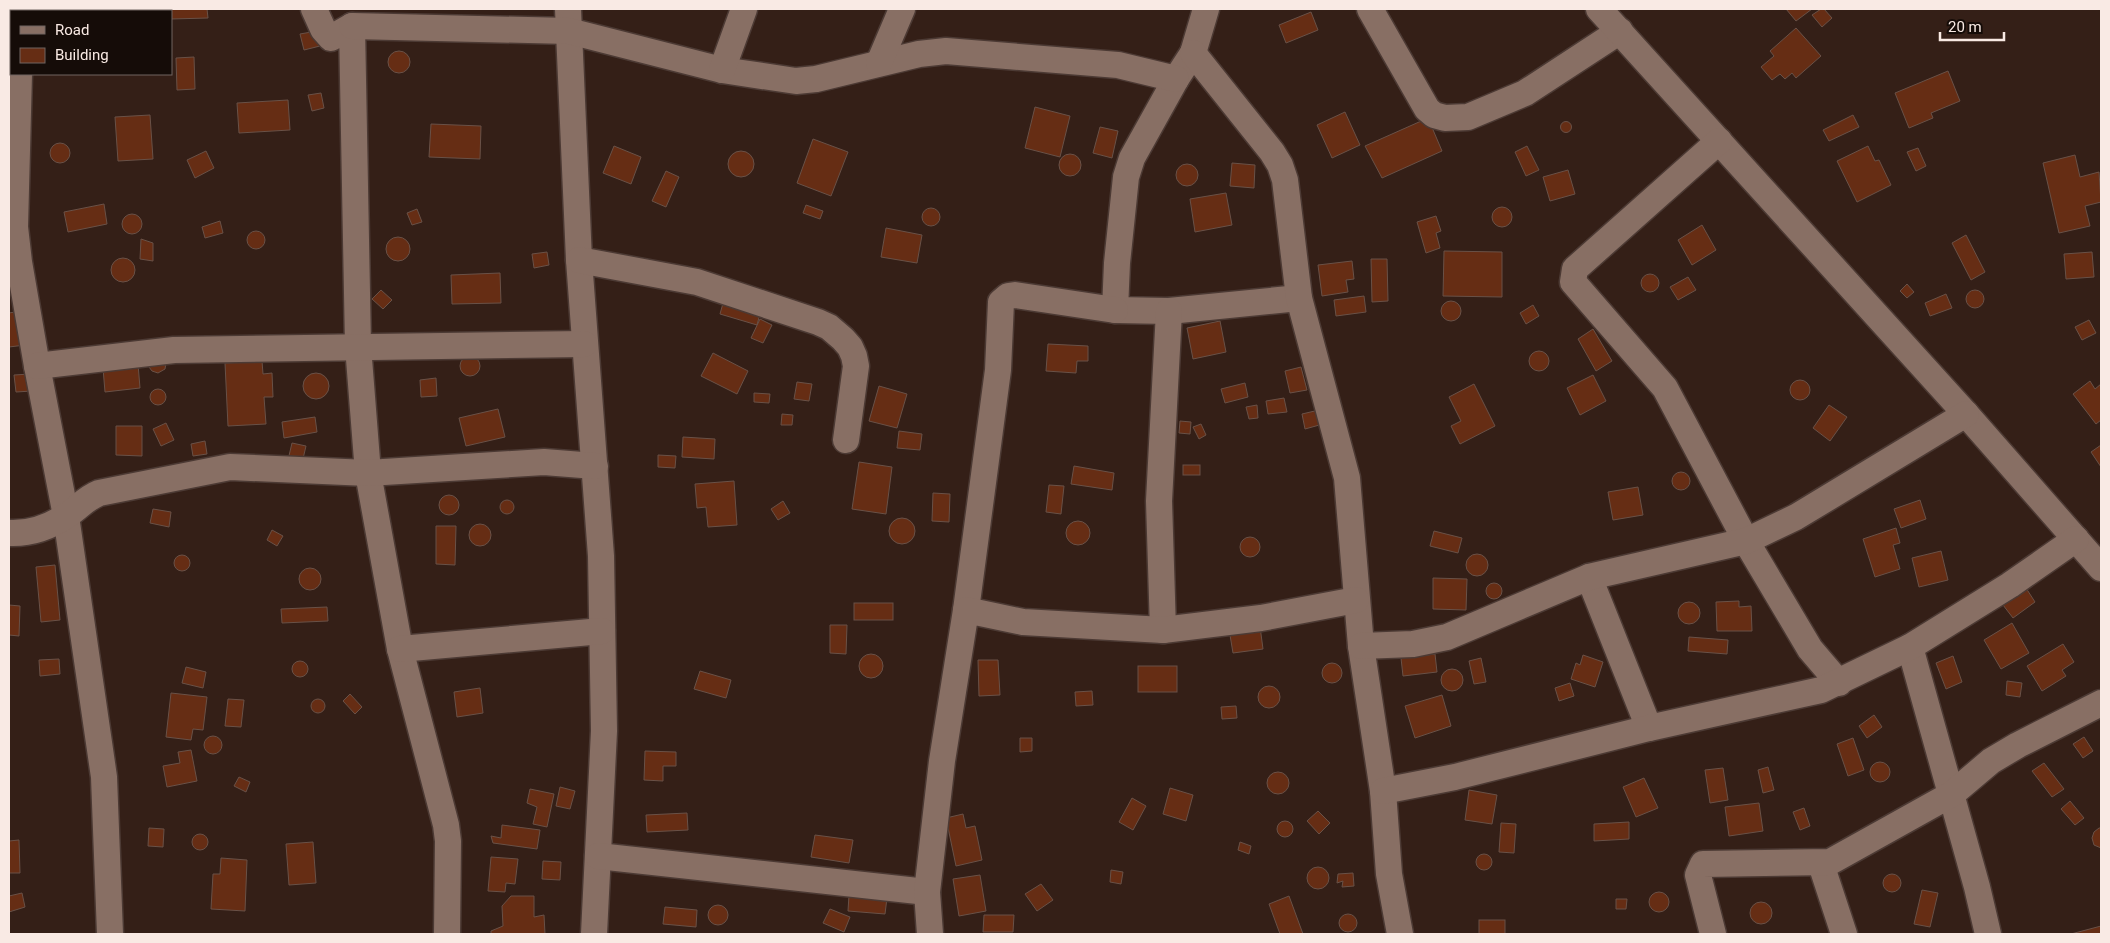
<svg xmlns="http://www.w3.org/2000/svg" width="2110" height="943" font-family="Roboto,sans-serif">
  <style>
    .building { fill: #662d14; stroke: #695147 }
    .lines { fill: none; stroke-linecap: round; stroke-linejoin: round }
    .minor-casing { stroke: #4c3a34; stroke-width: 29 }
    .minor { stroke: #886f64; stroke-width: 26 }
  </style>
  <rect width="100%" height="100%" fill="#341f17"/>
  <g class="building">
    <rect x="89" y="9" width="27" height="2"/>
    <path d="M168 9H207L208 18 171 19V11H168Z"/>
    <path d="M1786 9H1812L1796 21Z"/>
    <path d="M1821 9H1824L1832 18 1822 27 1812 15Z"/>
    <path d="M1311 12 1318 30 1286 43 1279 25Z"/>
    <path d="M1796 28 1821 56 1796 78 1792 73 1785 79 1780 74 1772 80 1761 67 1774 56 1770 51Z"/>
    <path d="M317 31 320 46 304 50 300 34Z"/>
    <circle cx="399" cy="62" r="11"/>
    <path d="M194 57 195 89 177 90 176 58Z"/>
    <path d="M1948 71 1960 101 1931 113 1933 118 1909 128 1895 93Z"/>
    <path d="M321 93 324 108 312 111 308 95Z"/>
    <path d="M288 100 290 130 239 133 237 103Z"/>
    <path d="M1035 107 1070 116 1060 157 1025 148Z"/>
    <path d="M1345 112 1360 145 1332 158 1317 125Z"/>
    <path d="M150 115 153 159 118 161 115 117Z"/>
    <path d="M1853 115 1859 127 1829 141 1823 130Z"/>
    <path d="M1428 118 1442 151 1382 178 1365 146Z"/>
    <circle cx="1566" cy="127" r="5.5"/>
    <path d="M431 124 481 126 480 159 429 157Z"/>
    <path d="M1100 127 1118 131 1112 158 1093 153Z"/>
    <path d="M813 139 848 152 831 196 797 183Z"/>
    <circle cx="60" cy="153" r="10"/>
    <path d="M614 146 641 157 631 184 603 173Z"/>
    <path d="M1527 146 1539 170 1526 176 1515 152Z"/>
    <path d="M1868 146 1875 161 1879 160 1891 185 1857 202 1837 161Z"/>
    <path d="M1918 148 1926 166 1916 171 1907 152Z"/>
    <circle cx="741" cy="164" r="13"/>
    <path d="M206 151 214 168 195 178 187 160Z"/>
    <circle cx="1070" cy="165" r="11"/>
    <path d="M2075 155 2080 177 2099 172 2101 202 2085 206 2090 226 2059 233 2043 163Z"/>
    <path d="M1232 163 1255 165 1254 188 1230 186Z"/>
    <circle cx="1187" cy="175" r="11"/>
    <path d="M1568 170 1575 194 1550 201 1543 177Z"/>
    <path d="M666 171 679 177 666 207 652 201Z"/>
    <path d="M1226 193 1232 225 1195 232 1190 199Z"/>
    <path d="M104 204 107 224 68 232 64 212Z"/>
    <path d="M806 205 823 211 820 219 803 213Z"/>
    <circle cx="1502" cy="217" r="10"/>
    <circle cx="931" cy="217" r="9"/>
    <path d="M417 209 422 222 412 225 407 213Z"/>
    <circle cx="132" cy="224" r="10"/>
    <path d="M1436 216 1441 231 1436 233 1440 248 1426 253 1417 222Z"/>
    <path d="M220 221 223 233 205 238 202 227Z"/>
    <path d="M1702 225 1716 250 1692 265 1678 240Z"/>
    <path d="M886 228 922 235 917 263 881 257Z"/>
    <circle cx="256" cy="240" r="9"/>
    <path d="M1966 235 1985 272 1971 280 1952 243Z"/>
    <circle cx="398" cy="249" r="12"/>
    <path d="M141 239 153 243V261L140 259Z"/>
    <path d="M1444 251 1502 252V297L1443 296Z"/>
    <path d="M547 252 549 265 534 268 532 254Z"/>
    <path d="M2092 252 2094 277 2066 279 2064 254Z"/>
    <circle cx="123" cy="270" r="12"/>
    <path d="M1371 259H1387L1388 301 1372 302Z"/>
    <path d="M1352 261 1354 279 1346 280 1348 292 1322 296 1318 265Z"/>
    <path d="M500 273 501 303 452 304 451 275Z"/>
    <circle cx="1650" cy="283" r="9"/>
    <path d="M1688 277 1696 290 1678 300 1670 287Z"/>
    <path d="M1907 284 1914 292 1907 298 1900 291Z"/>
    <path d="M381 290 392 300 383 309 372 299Z"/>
    <circle cx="1975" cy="299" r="9"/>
    <path d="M1946 294 1952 308 1930 316 1925 303Z"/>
    <path d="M725 296 762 306 757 325 720 314Z"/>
    <path d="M1364 296 1366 312 1336 316 1334 300Z"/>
    <circle cx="1451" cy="311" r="10"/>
    <path d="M1533 305 1539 316 1526 324 1520 313Z"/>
    <path d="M21 311 25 345 9 347V313Z"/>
    <path d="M760 319 772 325 763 343 751 338Z"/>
    <path d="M2089 320 2096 333 2082 340 2075 327Z"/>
    <path d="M1220 321 1226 352 1193 359 1187 328Z"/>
    <path d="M1593 329 1612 361 1596 371 1578 339Z"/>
    <path d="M1048 344 1088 346V361H1077L1076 373 1046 371Z"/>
    <circle cx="1539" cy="361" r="10"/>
    <path d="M713 353 748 371 737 394 701 376Z"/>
    <circle cx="470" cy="366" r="10"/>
    <path d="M262 361 263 374 272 373 273 397H264L266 424 228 426 225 363Z"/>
    <path d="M166 363 165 369 158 373 152 371 149 367 148 364Z"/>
    <path d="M138 364 140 388 105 392 103 368Z"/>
    <path d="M1301 367 1307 390 1290 393 1285 371Z"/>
    <circle cx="316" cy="386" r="13"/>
    <path d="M30 374 32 391 16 392 14 375Z"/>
    <path d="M1593 375 1606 401 1580 415 1567 388Z"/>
    <path d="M436 378 437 396 421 397 420 380Z"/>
    <circle cx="1800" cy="390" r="10"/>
    <path d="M2090 381 2095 389 2101 384V420L2096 424 2073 394Z"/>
    <path d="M797 382 812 384 809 401 794 399Z"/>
    <path d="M1245 383 1248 397 1225 403 1221 389Z"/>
    <path d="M1474 384 1495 426 1460 444 1451 426 1461 421 1449 397Z"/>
    <path d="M879 386 907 394 897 428 869 421Z"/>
    <circle cx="158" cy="397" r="8"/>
    <path d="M754 393 770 394 769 403 754 402Z"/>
    <path d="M1284 398 1287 412 1268 414 1266 401Z"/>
    <path d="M1257 405 1258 418 1249 419 1246 407Z"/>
    <path d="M1829 405 1847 417 1830 441 1813 428Z"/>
    <path d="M498 409 505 437 466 446 459 418Z"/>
    <path d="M1319 410 1323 424 1305 429 1302 414Z"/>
    <path d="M782 414 793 415 792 425H781Z"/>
    <path d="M315 417 317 432 284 438 282 422Z"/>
    <path d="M1180 421 1191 422 1190 434 1179 433Z"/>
    <path d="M166 423 174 440 161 446 153 429Z"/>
    <path d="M1201 424 1206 435 1199 439 1193 427Z"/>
    <path d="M116 426H142V456L116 455Z"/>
    <path d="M899 431 922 434 920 450 897 448Z"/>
    <path d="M683 437 715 439 714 459 682 457Z"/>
    <path d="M205 441 207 454 193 456 191 444Z"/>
    <path d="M292 443 306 446 302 463 288 460Z"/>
    <path d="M2101 445V467L2091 452Z"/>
    <path d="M658 455 676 456 675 468 658 467Z"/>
    <path d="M859 462 892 467 886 514 852 509Z"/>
    <rect x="1183" y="465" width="17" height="10"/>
    <path d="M1074 466 1114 473 1112 490 1071 484Z"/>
    <circle cx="1681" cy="481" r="9"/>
    <path d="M734 481 737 525 708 527 706 507 697 508 695 484Z"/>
    <path d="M1049 485 1064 486 1061 514 1046 512Z"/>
    <path d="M1638 487 1643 515 1613 520 1608 492Z"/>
    <path d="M933 493 950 494 949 522 932 521Z"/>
    <circle cx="449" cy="505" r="10"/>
    <circle cx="507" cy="507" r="7"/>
    <path d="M1920 500 1926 519 1901 528 1894 509Z"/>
    <path d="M783 501 790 513 778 520 771 509Z"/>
    <path d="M153 509 171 512 169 527 150 523Z"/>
    <circle cx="902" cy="531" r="13"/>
    <circle cx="1078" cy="533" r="12"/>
    <circle cx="480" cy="535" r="11"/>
    <path d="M436 526H456L455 565 436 564Z"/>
    <path d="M1896 528 1900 543 1893 545 1900 569 1875 577 1863 539Z"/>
    <path d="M272 530 283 536 277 546 267 540Z"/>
    <path d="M1434 531 1462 538 1458 553 1430 546Z"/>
    <circle cx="1250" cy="547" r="10"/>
    <path d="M1941 551 1948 580 1919 587 1912 558Z"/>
    <circle cx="1477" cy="565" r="11"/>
    <circle cx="182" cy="563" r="8"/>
    <path d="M55 565 60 620 41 622 36 567Z"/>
    <circle cx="310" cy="579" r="11"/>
    <path d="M1433 578 1467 579 1466 610 1433 609Z"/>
    <circle cx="1494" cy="591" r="8"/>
    <path d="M2026 588 2035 602 2013 618 2003 605Z"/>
    <path d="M1739 601V607L1751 606 1752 631H1717L1716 602Z"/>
    <circle cx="1689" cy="613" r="11"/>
    <rect x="854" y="603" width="39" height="17"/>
    <path d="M9 605 20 606 19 636 9 635Z"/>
    <path d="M327 607 328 621 282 623 281 609Z"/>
    <path d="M1259 619 1263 649 1233 653 1228 623Z"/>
    <path d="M2012 623 2029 653 2001 669 1984 640Z"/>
    <path d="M830 625H847L846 654 830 653Z"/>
    <path d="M1689 637 1728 640 1727 654 1688 651Z"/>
    <path d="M2063 644 2074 662 2062 670 2066 676 2042 691 2027 666Z"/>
    <path d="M1435 654 1437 672 1403 676 1401 658Z"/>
    <circle cx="871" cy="666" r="12"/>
    <path d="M1583 655 1603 662 1595 687 1571 679 1576 663 1580 665Z"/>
    <path d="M1953 656 1962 682 1946 689 1936 663Z"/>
    <path d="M1481 658 1486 682 1474 684 1469 661Z"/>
    <path d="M59 659 60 674 40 676 39 660Z"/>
    <path d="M978 660H998L1000 695 979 696Z"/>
    <circle cx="300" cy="669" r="8"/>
    <circle cx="1332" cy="673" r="10"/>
    <rect x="1138" y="666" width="39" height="26"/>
    <path d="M186 667 206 672 203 688 182 683Z"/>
    <circle cx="1452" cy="680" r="11"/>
    <path d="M700 671 731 680 726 698 694 689Z"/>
    <path d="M2007 681 2022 683 2020 697 2006 695Z"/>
    <path d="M1570 683 1574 696 1559 701 1555 688Z"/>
    <circle cx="1269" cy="697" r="11"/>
    <path d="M480 688 483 713 457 717 454 692Z"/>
    <path d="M1092 691 1093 705 1076 706 1075 692Z"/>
    <path d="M171 693 207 697 203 730 193 729 191 740 166 737Z"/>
    <path d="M350 694 362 707 355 714 343 701Z"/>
    <path d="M1442 695 1451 726 1415 738 1405 706Z"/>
    <circle cx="318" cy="706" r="7"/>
    <path d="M228 699 244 700 241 727 225 726Z"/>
    <path d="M1236 706 1237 718 1222 719 1221 707Z"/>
    <path d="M1874 715 1882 727 1867 738 1859 726Z"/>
    <circle cx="213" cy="745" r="9"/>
    <path d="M2084 737 2093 751 2083 758 2073 744Z"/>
    <path d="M1020 738H1032V751L1020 752Z"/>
    <path d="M1853 738 1864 770 1848 776 1837 744Z"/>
    <path d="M191 750 197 781 167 787 163 766 180 763 178 752Z"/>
    <path d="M645 751 676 752V766H663V781L644 780Z"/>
    <circle cx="1880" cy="772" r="10"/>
    <path d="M2044 763 2064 789 2052 797 2032 771Z"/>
    <path d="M1768 767 1774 790 1763 793 1758 770Z"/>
    <path d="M1723 768 1728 800 1710 803 1705 770Z"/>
    <circle cx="1278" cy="783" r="11"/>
    <path d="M239 777 250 782 246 792 234 786Z"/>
    <path d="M1644 778 1658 808 1636 817 1623 787Z"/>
    <path d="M560 787 575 791 570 809 556 806Z"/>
    <path d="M1170 788 1193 795 1186 821 1163 814Z"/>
    <path d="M530 789 554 794 547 827 533 824 537 807 527 803Z"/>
    <path d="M1469 790 1497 795 1492 824 1465 820Z"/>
    <path d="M1132 798 1146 806 1133 830 1119 822Z"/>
    <path d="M2070 801 2084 818 2075 825 2061 809Z"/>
    <path d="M1759 803 1763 831 1729 836 1725 807Z"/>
    <path d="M1804 808 1810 826 1800 830 1793 812Z"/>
    <path d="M1318 811 1330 823 1319 834 1307 821Z"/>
    <path d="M687 813 688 830 647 832 646 815Z"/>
    <path d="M963 814 966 828 975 826 982 860 956 866 946 818Z"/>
    <circle cx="1285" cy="829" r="8"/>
    <path d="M1629 822V839L1594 841V824Z"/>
    <path d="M1501 823 1516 824 1514 853 1499 852Z"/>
    <path d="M502 825 540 830 537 849 493 843 491 836 501 838Z"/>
    <path d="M149 828 164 829 163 847 148 846Z"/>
    <path d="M2099 828H2101V848L2094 845 2092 838 2094 832Z"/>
    <circle cx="200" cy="842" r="8"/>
    <path d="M815 835 853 840 849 863 811 857Z"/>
    <path d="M19 840 20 873H9V841Z"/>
    <path d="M313 842 316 883 289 885 286 844Z"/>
    <path d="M1240 842 1251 846 1249 854 1238 850Z"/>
    <circle cx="1484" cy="862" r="8"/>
    <path d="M491 857 518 859 515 884 506 883 505 892 488 891Z"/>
    <path d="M221 858 247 860 245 911 211 909 213 874H220Z"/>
    <path d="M543 861 561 862 560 880 542 879Z"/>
    <circle cx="1318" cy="878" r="11"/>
    <path d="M1111 870 1123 872 1121 884 1110 882Z"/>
    <path d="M1353 873 1354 886 1342 887 1343 881 1337 883 1338 874Z"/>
    <circle cx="1892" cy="883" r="9"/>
    <path d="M980 875 986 911 959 916 953 879Z"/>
    <path d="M1041 884 1053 900 1037 911 1025 894Z"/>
    <path d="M1922 890 1938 893 1930 927 1914 924Z"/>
    <circle cx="1659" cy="902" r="10"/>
    <path d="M22 893 25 907 9 912V896Z"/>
    <path d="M849 895 887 898 885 914 848 911Z"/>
    <path d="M511 896H534V917L544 915 545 934H491V931L503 926 502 906Z"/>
    <path d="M1289 896 1303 934H1280L1269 904Z"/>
    <path d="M1616 899H1627L1626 909H1616Z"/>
    <circle cx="1761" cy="913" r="11"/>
    <circle cx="718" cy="915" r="10"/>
    <path d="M665 907 697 910 696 927 663 924Z"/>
    <path d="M830 909 850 917 844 932 823 923Z"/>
    <circle cx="1348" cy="923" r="9"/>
    <path d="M984 915H1014L1013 932H983Z"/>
    <rect x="1479" y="920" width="26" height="14"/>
    <path d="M2101 926V934H2071Z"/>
  </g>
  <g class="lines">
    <g class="minor-casing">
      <g id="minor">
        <path d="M314 9 323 29 331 38 352 26 358 346 368 473 400 649 446 825 448 841 447 934"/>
        <path d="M568 9 579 260 601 556 604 731 594 934"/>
        <path d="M1206 9 1193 53 1176 79 1132 158 1126 177 1117 263 1115 310 1169 311 1299 298"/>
        <path d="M1370 9 1427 109 1434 115 1445 118 1468 117 1525 93 1620 31"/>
        <path d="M1599 9 1966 414 2101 568"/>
        <path d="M27 11V9"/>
        <path d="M352 26 569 31 722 70 796 81 816 79 919 54 946 51 1118 65 1176 79"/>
        <path d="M1193 53 1272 152 1280 165 1285 180 1299 298 1347 478 1361 646 1383 791 1389 874 1400 934"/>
        <path d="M879 63 902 9"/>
        <path d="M722 70 744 9"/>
        <path d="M19 74 15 227 19 262 37 366 66 516 104 777 110 934"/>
        <path d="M1719 141 1575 269 1573 282 1665 388 1746 541 1810 649 1839 683"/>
        <path d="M579 260 697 282 818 322 829 327 843 339 850 347 854 356 856 366 846 440"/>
        <path d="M37 366 174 350 584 344"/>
        <path d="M9 533C30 534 48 528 66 516 77 509 86 498 99 493L230 467 368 473 544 462 595 466"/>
        <path d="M1589 577 1649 728"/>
        <path d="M966 610 998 370 1001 302 1008 296 1015 295 1115 310"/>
        <path d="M1163 630 1159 501 1169 311"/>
        <path d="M1361 646 1413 644 1447 637 1589 577 1746 541 1796 517 1966 414"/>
        <path d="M1910 647 1977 887 1988 934"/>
        <path d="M400 649 602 631"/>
        <path d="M1383 791 1455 777 1649 728 1821 690 1910 647 2010 585 2076 539"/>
        <path d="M598 856 927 892"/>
        <path d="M1821 864 1844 934"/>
        <path d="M930 934 927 892 942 761 966 610 1023 622 1163 630 1261 618 1356 600"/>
        <path d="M1713 934 1698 875 1703 864 1830 862 1952 794 1991 761 2018 745 2101 703"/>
      </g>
    </g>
    <use href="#minor" class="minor"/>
  </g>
  <rect width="2110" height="943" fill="none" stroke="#f9eae4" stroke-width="20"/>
  <rect x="10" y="10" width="162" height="65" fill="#150c08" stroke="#706560"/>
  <rect x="20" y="26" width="25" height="8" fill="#886f64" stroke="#706560"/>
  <text x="55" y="35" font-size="15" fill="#f9eae4">Road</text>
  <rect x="20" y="48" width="25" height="15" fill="#662d14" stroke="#706560"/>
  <text x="55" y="60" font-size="15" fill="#f9eae4">Building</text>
  <path d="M1940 32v8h64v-8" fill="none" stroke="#f9eae4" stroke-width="2.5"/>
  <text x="1948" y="32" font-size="15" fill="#f9eae4" stroke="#150c08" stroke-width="4" paint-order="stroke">20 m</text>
</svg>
